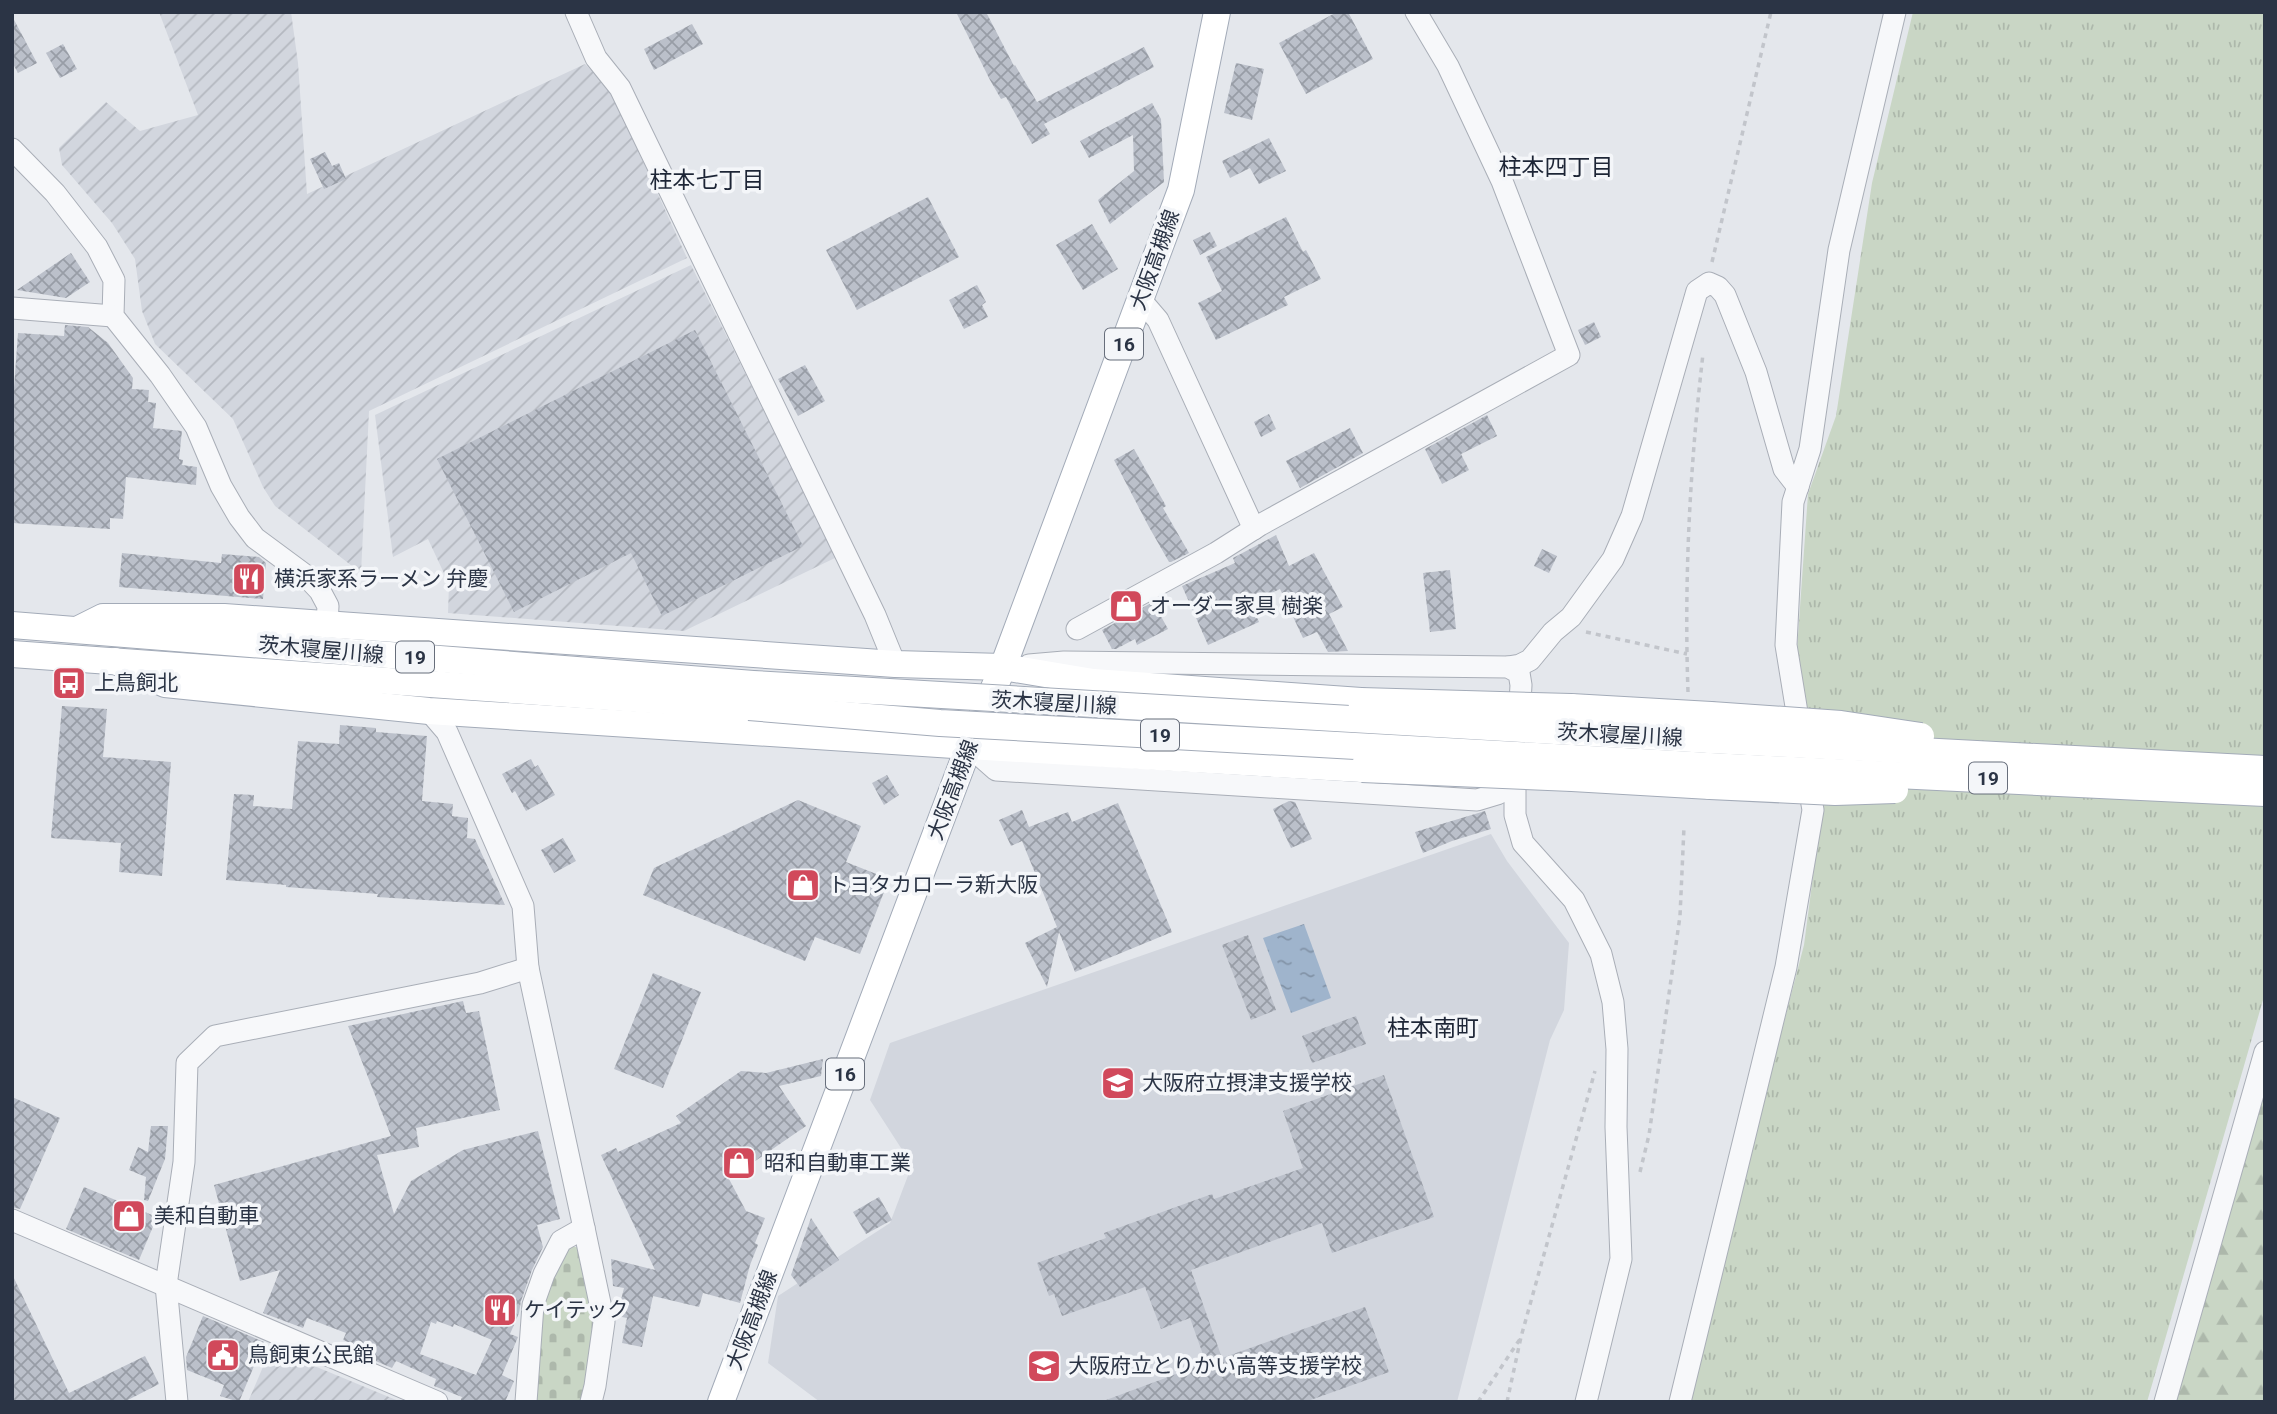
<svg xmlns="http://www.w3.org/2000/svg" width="2277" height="1414" font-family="Roboto,'Noto Sans JP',sans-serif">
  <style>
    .built { fill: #d2d6de }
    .industrial { fill: url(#industrial-furrows) }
    .grass { fill: url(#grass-tufts) }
    .forest { fill: url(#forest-firs) }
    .cemetery { fill: url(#cemetery-stones) }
    .water { fill: url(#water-ripples) }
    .building { fill: url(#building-cross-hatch); fill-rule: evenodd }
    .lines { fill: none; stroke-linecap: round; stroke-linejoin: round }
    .minor-casing { stroke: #a9aeb7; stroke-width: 23 }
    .major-casing { stroke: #a3abb8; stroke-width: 28 }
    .path { stroke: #c2c5cb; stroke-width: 3.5; stroke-dasharray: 5 5; stroke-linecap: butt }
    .minor { stroke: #f7f8fa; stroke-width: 21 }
    .major { stroke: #fff; stroke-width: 26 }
    .major-bridge-casing { stroke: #a3abb8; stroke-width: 28; stroke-linecap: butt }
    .major-bridge { stroke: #fff; stroke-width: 26 }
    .labels { text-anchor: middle; stroke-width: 7; stroke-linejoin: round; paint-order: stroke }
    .shield { fill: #f4f6f9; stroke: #676e7b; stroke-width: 2 }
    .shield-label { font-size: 19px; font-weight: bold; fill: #2b3445 }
    .street-label { font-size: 21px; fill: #2b3445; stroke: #f4f6f9 }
    .poi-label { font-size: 21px; fill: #2b3445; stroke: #f4f6f9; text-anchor: start }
    .neighbourhood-label { font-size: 23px; fill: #1d2536; stroke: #f4f6f9 }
  </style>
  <defs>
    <pattern id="industrial-furrows" width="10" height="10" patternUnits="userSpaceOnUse" patternTransform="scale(1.75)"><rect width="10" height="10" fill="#d2d6de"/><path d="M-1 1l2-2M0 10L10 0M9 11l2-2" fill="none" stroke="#b4b8c0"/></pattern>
    <pattern id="grass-tufts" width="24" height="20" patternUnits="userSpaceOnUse" patternTransform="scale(1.75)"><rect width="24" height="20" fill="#c9d6c5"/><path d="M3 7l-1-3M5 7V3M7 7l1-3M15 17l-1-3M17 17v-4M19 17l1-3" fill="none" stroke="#adb8ab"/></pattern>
    <pattern id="forest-firs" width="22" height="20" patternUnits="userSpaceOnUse" patternTransform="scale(1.75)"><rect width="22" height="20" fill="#c9d6c5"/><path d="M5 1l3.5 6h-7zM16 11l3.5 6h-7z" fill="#adb8ab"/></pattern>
    <pattern id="cemetery-stones" width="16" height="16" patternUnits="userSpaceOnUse" patternTransform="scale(1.75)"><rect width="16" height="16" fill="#c9d6c5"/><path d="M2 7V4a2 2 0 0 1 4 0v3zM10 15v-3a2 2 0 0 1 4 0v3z" fill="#adb8ab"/></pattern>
    <pattern id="water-ripples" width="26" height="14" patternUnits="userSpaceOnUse" patternTransform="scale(1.75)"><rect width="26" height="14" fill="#9fb4cc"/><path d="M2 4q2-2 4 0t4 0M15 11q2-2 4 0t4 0" fill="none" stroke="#8293a7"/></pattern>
    <pattern id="building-cross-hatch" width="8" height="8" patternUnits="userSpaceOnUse" patternTransform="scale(1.75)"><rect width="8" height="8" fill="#bbc0ca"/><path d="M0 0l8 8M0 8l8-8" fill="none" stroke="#989da6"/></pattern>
  </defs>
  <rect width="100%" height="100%" fill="#e4e7ec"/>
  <path class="built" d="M1491 834 1507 861 1569 943 1564 1010 1550 1040 1457 1402H820L768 1363 778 1296 890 1223 912 1165 870 1100 890 1043Z"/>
  <g class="industrial">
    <path d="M159 12H291L298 63 307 194 585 64 610 89 687 258 369 411 361 573 275 506 263 487 233 419 155 344 142 311 135 259 112 223 62 165 59 148 106 102 140 131 198 115Z"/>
    <path d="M691 265 837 557 684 631 448 613 449 584 428 539 393 557 375 415Z"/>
    <path d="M271 1348 401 1402H248Z"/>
  </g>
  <path class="grass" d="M1913 12H2265V993L2147 1402H1685L1804 945 1821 815 1797 650 1808 494 1836 416 1872 183Z"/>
  <path class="forest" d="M2265 1081V1402H2174Z"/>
  <path class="cemetery" d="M571 1246 580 1248 599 1325 583 1402H533L539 1317 560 1254Z"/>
  <path class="water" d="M1304 924 1331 998 1291 1013 1263 938Z"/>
  <g class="building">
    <path d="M956 12H986L1014 66 1015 65 1037 102 1144 47 1154 67 1044 124 1050 134 1032 144 1006 97 1001 99 990 80Z"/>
    <path d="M1337 12H1348L1373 59 1306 94 1279 43Z"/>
    <path d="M12 16 37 63 18 73 12 62Z"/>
    <path d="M692 24 703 44 654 70 644 49Z"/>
    <path d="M63 44 77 69 60 78 46 53Z"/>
    <path d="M1236 63 1264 69 1252 120 1224 113Z"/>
    <path d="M1152 103 1161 119 1164 182 1110 224 1098 200 1134 171 1133 135 1089 158 1080 141Z"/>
    <path d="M1269 138 1286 171 1259 184 1250 168 1230 178 1222 161Z"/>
    <path d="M325 152 332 166 339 163 346 179 324 189 310 159Z"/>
    <path d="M928 197 959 257 857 310 826 250Z"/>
    <path d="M1286 217 1303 252 1306 250 1321 279 1284 297 1288 305 1216 340 1198 303 1222 291 1206 257Z"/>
    <path d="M1092 224 1118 269 1083 290 1056 245Z"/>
    <path d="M1210 232 1217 246 1200 255 1193 240Z"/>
    <path d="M71 253 90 282 66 298 17 290Z"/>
    <path d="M977 285 986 302 982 305 988 317 964 329 949 300Z"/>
    <path d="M1594 322 1601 337 1585 345 1578 330Z"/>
    <path d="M65 325 88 327 108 343 133 378 132 389 149 390 148 402 156 403 153 428 182 431 179 459 183 460 182 465 197 467 196 485 126 477 123 519 110 518V529L12 523V415L18 333 64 336Z"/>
    <path d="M695 330 803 546 662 616 631 553 514 612 437 459Z"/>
    <path d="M805 365 825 401 798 416 778 379Z"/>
    <path d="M1269 414 1276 429 1261 437 1254 422Z"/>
    <path d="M1487 415 1497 436 1461 454 1469 470 1442 484 1425 449Z"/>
    <path d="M1350 428 1363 453 1300 488 1286 461Z"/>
    <path d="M1134 449 1166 506 1163 508 1189 553 1171 562H1169L1149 527 1114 460Z"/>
    <path d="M1276 535 1289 566 1314 553 1343 607 1329 614 1348 651 1328 652 1317 632 1303 638 1280 589 1251 603 1259 622 1208 645 1182 586 1235 563 1233 558Z"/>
    <path d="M1542 549 1557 556 1549 573 1534 566Z"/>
    <path d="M122 553 221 563 222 554 259 557 266 563 263 599 119 587Z"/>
    <path d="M1450 570 1456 629 1430 632 1423 573Z"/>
    <path d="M1153 602 1168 629 1137 645 1135 639 1116 649H1112L1102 630Z"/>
    <path d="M62 706 107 709 103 757 171 762 162 876 119 872 121 843 51 838Z"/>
    <path d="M340 725 376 728V732L427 736 422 801 453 804 452 816 468 818 467 838 475 839 505 905 377 897 378 894 286 887V885L226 880 234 794 254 795 253 806 292 809 298 741 339 744Z"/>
    <path d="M531 759 535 767 538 765 555 795 526 811 515 791 512 793 502 774Z"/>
    <path d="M887 775 899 795 884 805 872 783Z"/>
    <path d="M798 800 861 826 846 862 889 879 860 954 815 937 805 961 643 895 654 868Z"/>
    <path d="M1289 801 1295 802 1312 839 1291 848 1273 809Z"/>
    <path d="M1118 803 1172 932 1075 972 1059 932 1047 987 1025 943 1057 927 1022 841 1011 846 999 820 1022 810 1029 827 1068 812 1072 822Z"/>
    <path d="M1485 811 1491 829 1452 841 1423 853 1415 832Z"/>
    <path d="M563 838 576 861 554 873 541 850Z"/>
    <path d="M1248 935 1276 1010 1251 1020 1222 945Z"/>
    <path d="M653 973 701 992 663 1088 614 1069Z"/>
    <path d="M463 1001 466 1013 479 1011 500 1110 416 1128 419 1147 377 1155 394 1214 411 1181 463 1150 538 1131 560 1219 537 1225 543 1247 532 1270 521 1301 519 1313 510 1334 518 1337 502 1375 514 1381 505 1402H460L462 1397 434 1386 436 1379 396 1361 392 1368 371 1359 374 1352 343 1340 346 1333 307 1318 303 1328 263 1313 280 1270 240 1281 214 1185 391 1136 348 1026ZM437 1321 453 1327 454 1324 492 1340 476 1375 420 1354 431 1322 436 1324Z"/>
    <path d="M1356 1016 1366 1044 1312 1063 1302 1036Z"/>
    <path d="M823 1059 821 1076 779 1086 806 1126 729 1179 746 1211 765 1218 755 1243 758 1245 750 1265 740 1303 703 1293 699 1307 653 1296 642 1347 622 1343 627 1318 617 1316 624 1288 613 1286 611 1259 655 1270 601 1155 616 1148 618 1152 681 1123 676 1116 741 1071 766 1073Z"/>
    <path d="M1384 1075 1434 1217 1332 1253 1322 1223 1191 1270 1222 1358 1365 1307 1389 1372 1305 1402H1107L1106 1400 1206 1363 1190 1318 1161 1329 1145 1287 1062 1316 1054 1294 1049 1296 1037 1263 1106 1238 1104 1233 1212 1194 1214 1199 1303 1168 1283 1111Z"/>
    <path d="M12 1097 60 1118 20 1209 12 1207Z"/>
    <path d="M151 1126H168L165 1159 148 1201 144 1200 146 1177 129 1170 138 1147 148 1152Z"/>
    <path d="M84 1187 157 1217 139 1260 66 1229Z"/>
    <path d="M879 1197 892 1220 866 1234 853 1212Z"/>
    <path d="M811 1218 839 1260 800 1287 791 1275Z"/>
    <path d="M12 1274 69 1393 145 1356 159 1384 124 1402H12Z"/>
    <path d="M203 1316 264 1342 239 1402 220 1396 224 1385 187 1370 186 1357Z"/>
  </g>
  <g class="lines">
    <g class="minor-casing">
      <g id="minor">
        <path d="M576 12 596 58 620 88 875 615 895 664"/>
        <path d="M12 149 55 193 97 247 114 280 113 316 160 375 196 427 221 486 239 517 255 538 305 575 320 591 328 606 327 624"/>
        <path d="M1140 299 1158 320 1254 529"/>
        <path d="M12 308 113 316"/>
        <path d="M1077 629 1216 553 1260 525 1569 355 1502 181 1448 66 1416 12"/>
        <path d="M1029 665 1064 662 1508 667 1519 673 1521 685 1519 720"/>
        <path d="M1508 667 1520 665 1530 660 1553 632 1571 617 1613 559 1632 516 1697 291 1709 283 1718 287 1725 295 1756 372 1784 469 1798 487"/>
        <path d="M429 711 447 732 523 906 528 968 584 1228 561 1241 544 1274 533 1305 526 1402"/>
        <path d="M1801 737 1786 645 1793 502 1810 449 1839 250 1895 12"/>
        <path d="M969 746 996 770 1477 800 1497 794 1515 785 1516 766"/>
        <path d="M1515 785V815L1523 843 1574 900 1601 954 1613 1002 1617 1049 1616 1127 1621 1259 1586 1402"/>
        <path d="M12 1220 437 1402"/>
        <path d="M584 1228 604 1322 595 1386 591 1402"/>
        <path d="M177 1402 166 1285 184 1162 187 1063 215 1036 480 983 528 968"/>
        <path d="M1680 1402 1786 967 1813 810 1807 775"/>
        <path d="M2165 1402 2265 1052"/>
      </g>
    </g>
    <g class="major-casing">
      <g id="major">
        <path d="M12 625 753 684"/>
        <path d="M77 630 103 617H224L895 664 1003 667 1093 682 1361 701"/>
        <path d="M12 654 749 707"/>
        <path d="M115 661 165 684 429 711 969 746 1362 769"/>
        <path d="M1571 707 1711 715"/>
        <path d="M1572 732 1710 740"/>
        <path d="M1571 758 1710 766"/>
        <path d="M1572 778 1710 786"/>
        <path d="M721 1402 969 746 1003 667 1181 190 1217 12"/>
      </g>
    </g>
    <g class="path">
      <path d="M1712 262 1771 12"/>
      <path d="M1586 632 1687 654"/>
      <path d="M1688 692C1684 578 1690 466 1703 354"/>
      <path d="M1640 1172 1649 1135 1680 916 1684 827"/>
      <path d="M1478 1402 1520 1339"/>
      <path d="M1507 1402 1521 1337 1595 1071"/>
    </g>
    <use href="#minor" class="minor"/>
    <use href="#major" class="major"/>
    <g class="major-bridge-casing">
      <g id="major-bridge">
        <path d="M753 684 1572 732"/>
        <path d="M1361 701 1571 707"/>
        <path d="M749 707 940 723 1571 758"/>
        <path d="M1711 715 1841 724 1921 736"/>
        <path d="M1710 740 2265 769"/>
        <path d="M1710 766 2265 793"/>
        <path d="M1362 769 1572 778"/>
        <path d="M1710 786 1835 792 1895 790"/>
      </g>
    </g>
    <use href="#major-bridge" class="major-bridge"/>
  </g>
  <defs>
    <g id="restaurant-square" transform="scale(1.75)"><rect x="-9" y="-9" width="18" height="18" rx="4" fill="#d1495b" stroke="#f4f6f9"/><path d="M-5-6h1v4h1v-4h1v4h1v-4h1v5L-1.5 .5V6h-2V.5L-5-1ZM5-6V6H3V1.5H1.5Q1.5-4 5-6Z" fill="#fff"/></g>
    <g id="shop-square" transform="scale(1.75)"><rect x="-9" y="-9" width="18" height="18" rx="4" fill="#d1495b" stroke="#f4f6f9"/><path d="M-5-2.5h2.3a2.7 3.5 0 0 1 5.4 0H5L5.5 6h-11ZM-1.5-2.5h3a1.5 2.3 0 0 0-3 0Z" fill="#fff"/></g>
    <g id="bus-square" transform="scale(1.75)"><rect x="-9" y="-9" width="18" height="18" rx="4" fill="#d1495b" stroke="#f4f6f9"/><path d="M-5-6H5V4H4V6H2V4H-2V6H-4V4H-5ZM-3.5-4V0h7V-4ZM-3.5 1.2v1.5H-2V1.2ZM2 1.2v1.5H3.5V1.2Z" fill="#fff"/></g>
    <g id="school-square" transform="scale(1.75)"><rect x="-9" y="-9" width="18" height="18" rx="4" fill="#d1495b" stroke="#f4f6f9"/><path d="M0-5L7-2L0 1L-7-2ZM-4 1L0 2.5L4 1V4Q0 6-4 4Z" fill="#fff"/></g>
    <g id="civic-square" transform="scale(1.75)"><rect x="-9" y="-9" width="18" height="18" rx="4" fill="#d1495b" stroke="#f4f6f9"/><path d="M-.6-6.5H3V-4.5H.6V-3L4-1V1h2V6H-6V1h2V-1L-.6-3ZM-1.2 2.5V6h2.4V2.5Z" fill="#fff"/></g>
  </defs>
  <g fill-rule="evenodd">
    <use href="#restaurant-square" x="249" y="579"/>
    <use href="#shop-square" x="1126" y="606"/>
    <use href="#bus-square" x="69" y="683"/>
    <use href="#shop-square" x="803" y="885"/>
    <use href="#school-square" x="1118" y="1083"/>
    <use href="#shop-square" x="739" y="1163"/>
    <use href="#shop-square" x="129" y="1216"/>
    <use href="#restaurant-square" x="500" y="1310"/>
    <use href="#civic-square" x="223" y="1355"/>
    <use href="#school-square" x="1044" y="1366"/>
  </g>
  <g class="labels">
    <g class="shield">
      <rect x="1105" y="328.5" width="38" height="31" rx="5"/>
      <rect x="396" y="641.5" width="38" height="31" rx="5"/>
      <rect x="1141" y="719.5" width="38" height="31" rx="5"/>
      <rect x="1969" y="762.5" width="38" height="31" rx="5"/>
      <rect x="826" y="1058.5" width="38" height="31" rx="5"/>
    </g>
    <g class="shield-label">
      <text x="1124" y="351">16</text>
      <text x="415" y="664">19</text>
      <text x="1160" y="742">19</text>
      <text x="1988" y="785">19</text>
      <text x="845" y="1081">16</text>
    </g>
    <g class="street-label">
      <text transform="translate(1155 260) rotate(-70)" y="7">大阪高槻線</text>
      <text transform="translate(321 650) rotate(5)" y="7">茨木寝屋川線</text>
      <text transform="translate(1054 703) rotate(3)" y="7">茨木寝屋川線</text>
      <text transform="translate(1620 735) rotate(3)" y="7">茨木寝屋川線</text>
      <text transform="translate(953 790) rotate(-69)" y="7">大阪高槻線</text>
      <text transform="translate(752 1320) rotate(-69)" y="7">大阪高槻線</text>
    </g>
    <g class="poi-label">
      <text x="274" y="586">横浜家系ラーメン 弁慶</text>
      <text x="1150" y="613">オーダー家具 樹楽</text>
      <text x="94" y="690">上鳥飼北</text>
      <text x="828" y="892">トヨタカローラ新大阪</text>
      <text x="1142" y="1090">大阪府立摂津支援学校</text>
      <text x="764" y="1170">昭和自動車工業</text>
      <text x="154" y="1223">美和自動車</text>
      <text x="524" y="1317">ケイテック</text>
      <text x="248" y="1362">鳥飼東公民館</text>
      <text x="1068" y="1373">大阪府立とりかい高等支援学校</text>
    </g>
    <g class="neighbourhood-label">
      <text x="1556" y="175">柱本四丁目</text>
      <text x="707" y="188">柱本七丁目</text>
      <text x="1433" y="1036">柱本南町</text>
    </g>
  </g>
  <rect width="2277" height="1414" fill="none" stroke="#2b3445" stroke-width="28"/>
</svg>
